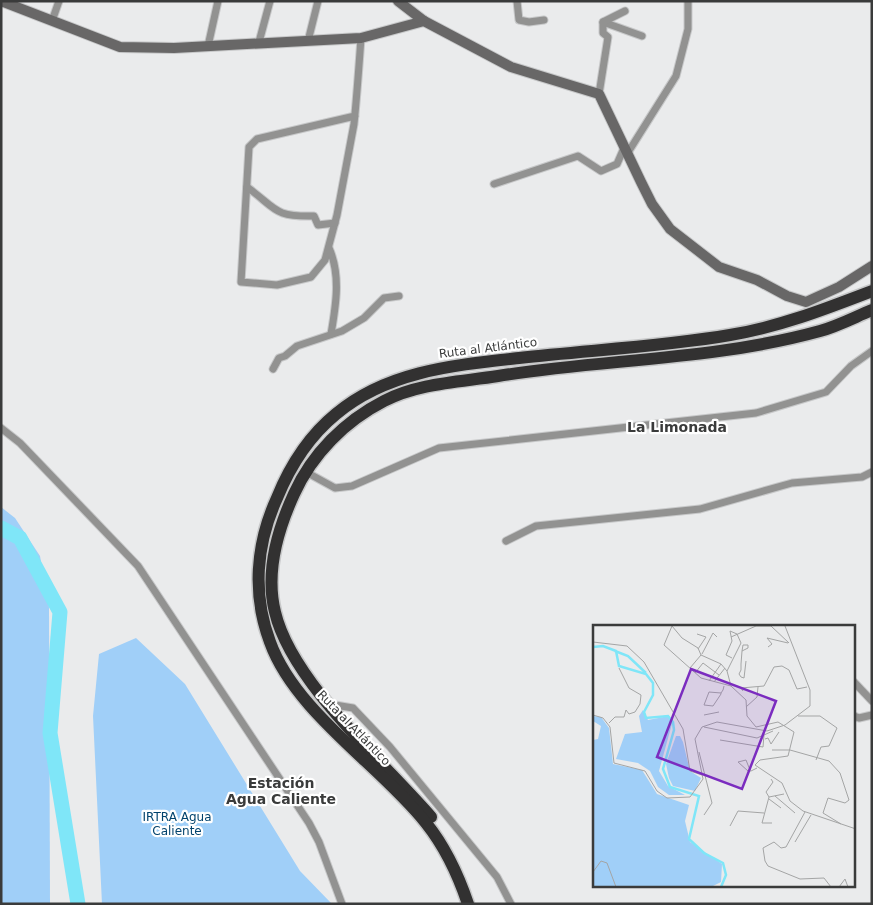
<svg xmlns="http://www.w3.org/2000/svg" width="873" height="905" font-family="'DejaVu Sans',sans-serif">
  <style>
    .green { fill: #a0cff8 }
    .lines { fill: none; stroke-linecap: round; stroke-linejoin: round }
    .river { stroke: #7fe6f8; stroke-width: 15 }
    .street-casing { stroke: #c7c8c9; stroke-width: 9 }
    .secondary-casing { stroke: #c7c8c9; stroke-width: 12 }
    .highway-casing { stroke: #c7c8c9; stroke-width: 15 }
    .street { stroke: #929291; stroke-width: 7 }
    .secondary { stroke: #686767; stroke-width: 10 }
    .highway { stroke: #323131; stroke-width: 12 }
    .labels { text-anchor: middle; stroke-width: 4.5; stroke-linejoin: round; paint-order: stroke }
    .street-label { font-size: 12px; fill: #3a3b3b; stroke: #fff }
    .park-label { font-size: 12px; fill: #01426c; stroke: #fff }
    .neighbourhood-label { font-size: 14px; font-weight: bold; fill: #3a3b3b; stroke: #fff }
    .inset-river { fill: none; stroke: #7fe6f8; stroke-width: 2.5 }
    .inset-road { fill: none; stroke: #a4a5a5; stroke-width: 1 }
    .view { fill: #7b2cbf; fill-opacity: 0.15; stroke: #7b2cbf; stroke-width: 2.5 }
    .inset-edge { fill: none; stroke: #3a3b3b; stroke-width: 2.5 }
  </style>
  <rect width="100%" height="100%" fill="#eaebec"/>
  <g class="green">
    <path d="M1 507 15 518 40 556 49 607 50 904H1Z"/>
    <path d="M136 638 185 684 300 871 332 904H102L93 716 99 654Z"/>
  </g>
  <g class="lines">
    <path class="river" d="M1 528 20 538 60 612 50 733 78 904"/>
    <g class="street-casing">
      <g id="street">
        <path d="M517 1 519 20 529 22 544 20"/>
        <path d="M52 21 59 1"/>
        <path d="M603 22 642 36"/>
        <path d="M308 41 318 1"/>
        <path d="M259 42 270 1"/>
        <path d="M208 46 218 1"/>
        <path d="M599 94 608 37 603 33V22L625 11"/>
        <path d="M355 116 257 139 249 147 241 282 277 285 311 277 325 260 337 215 354 124C357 95 359 66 361 38"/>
        <path d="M627 154 676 76 688 29V1"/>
        <path d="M494 184 578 156 601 171 617 164 624 148"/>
        <path d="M247 187C277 209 273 217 314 216L318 225 335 223"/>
        <path d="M329 248C341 275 336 305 331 334"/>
        <path d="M273 369 279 358 285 356 297 346 342 331 364 318 384 298 399 296"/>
        <path d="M1 428 20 443 138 566 309 823 319 842 342 904"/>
        <path d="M306 472 335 488 352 486 439 448 756 413 826 392 851 366 872 351"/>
        <path d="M506 541 536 526 700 509 792 483 862 477 872 472"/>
        <path d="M854 682 872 701"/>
        <path d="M329 704 353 708 390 747 497 877 511 904"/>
        <path d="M854 716 859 718 872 715"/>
      </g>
    </g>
    <g class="secondary-casing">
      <g id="secondary">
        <path d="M1 1 120 47 174 48 361 38 424 21 511 67 599 94 641 182 652 204 670 229 719 267 757 280 787 296 806 302 839 287 872 266"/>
        <path d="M398 1 424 21"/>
      </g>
    </g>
    <g class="highway-casing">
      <g id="highway">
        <path d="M431 817C384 763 291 681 275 612 265 572 277 531 294 494 312 454 345 421 384 401 418 383 460 382 498 376 604 359 715 360 820 331 838 326 855 317 872 310"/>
        <path d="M468 904C458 874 446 848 426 823 381 766 295 712 270 642 252 594 256 544 277 498 290 466 309 436 336 414 387 371 455 365 519 358 589 350 660 347 730 335 779 327 825 309 872 291"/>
      </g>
    </g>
    <use href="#street" class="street"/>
    <use href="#secondary" class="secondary"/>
    <use href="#highway" class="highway"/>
  </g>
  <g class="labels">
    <g class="street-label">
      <text transform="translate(488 348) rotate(-7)" y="4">Ruta al Atlántico</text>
      <text transform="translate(354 728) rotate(46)" y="4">Ruta al Atlántico</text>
    </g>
    <g class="park-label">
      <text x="177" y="821">IRTRA Agua<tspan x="177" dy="14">Caliente</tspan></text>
    </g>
    <g class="neighbourhood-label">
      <text x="677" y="432">La Limonada</text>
      <text x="281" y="788">Estación<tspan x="281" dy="16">Agua Caliente</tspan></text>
    </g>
  </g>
  <g transform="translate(593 625)">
    <rect width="262" height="262" fill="#eaebec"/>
    <path d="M50 85 55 95 76 91 80 95 66 146 75 161 92 170H76L65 162 57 146 45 138 23 134 32 109 49 107 46 91ZM0 91 8 92 16 103 20 139 49 145 64 169 96 180 92 196 97 217 129 239 128 257 118 262H0V115L5 114 8 101 0 96ZM83 111H87L90 117 97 146 108 153 102 166 80 161 76 153 73 139Z" fill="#a0cff8"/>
    <path class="inset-river" d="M0 22 10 21 23 26 26 41 53 49 60 58V70L51 87 53 93 75 91 80 97 81 105 70 144 77 162 106 171 96 214 111 228 130 238 133 250 128 262M22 26 35 31 53 48"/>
    <path class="inset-road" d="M79 1 71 20 108 53 138 61 153 75 154 91 163 102 185 97 201 107 195 131 167 135 162 140 189 158 197 176 210 186 263 204M79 1 89 13 105 23 108 30 128 39 134 46M137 6 144 9 148 18 134 46 138 61M137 6 139 16 133 30 139 33M104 9 113 12 105 24M138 12 163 1H178L196 18M0 17 34 21 51 37 90 104 97 146 109 150M175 22 179 19 174 13 195 18M149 26 155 23V20H150L149 26 148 39V45L146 49 148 52 151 53 153 36M109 29 120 8 124 12M97 43 108 30M102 48 110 38 126 50M116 56 128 39M121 57 132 43M150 66 148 63 171 61 181 42 189 41 196 45 204 64 214 62M128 68 116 67 111 80 120 81 128 69V68L130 65 131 61M153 82 164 72 165 62M0 90 10 93 17 102 21 138 52 146 64 166 74 173 97 172 110 154 102 114 109 102 124 97 174 106 192 100 217 81V65L192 1M111 90 126 87M205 91H227L244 103 236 121 228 122 223 135M16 98 22 92H31L33 85 36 89 42 87 47 79 48 70 36 63 26 43M111 102 164 113 180 106M172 114 175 113 178 119 186 107M127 115 170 122 171 110M179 125H197L236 136 247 148 256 175 252 178 235 173 230 188 248 199M106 127 119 178 111 190M157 145 153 135 145 137 155 146H158L164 143M178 154 180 157 173 167 176 172 169 198H179M182 171 202 188M176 172 191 169M176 174 188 183M212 187 193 222 188 223 181 217 170 223 172 236 175 241 207 254 231 253 238 262M137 201 145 186 171 188M202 217 218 190M0 247 8 236 14 238 23 262M246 262 252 254 255 262"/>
    <path class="view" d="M98 44 183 76 149 164 64 132Z"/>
    <rect width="262" height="262" class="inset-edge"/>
  </g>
  <rect width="873" height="905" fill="none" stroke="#3a3b3b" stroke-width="5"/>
</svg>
